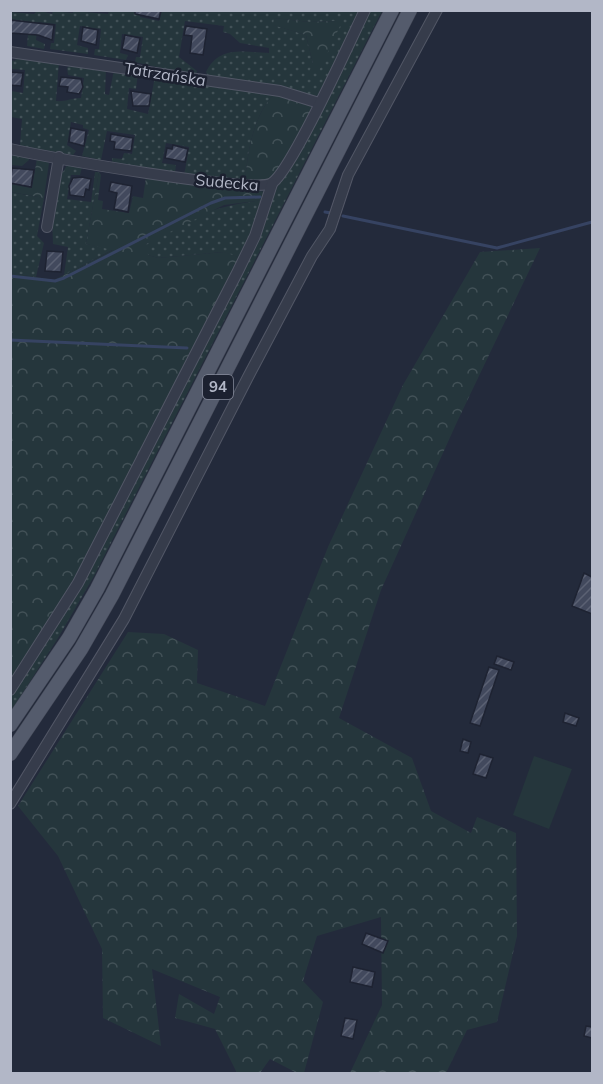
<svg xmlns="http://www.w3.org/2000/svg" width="603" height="1084" font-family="Mulish,sans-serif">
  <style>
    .grass { fill: url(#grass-dots); fill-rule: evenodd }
    .forest { fill: url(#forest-crowns) }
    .pitch { fill: #25363c }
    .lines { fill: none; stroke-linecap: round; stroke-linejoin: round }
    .stream { stroke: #364362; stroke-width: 3 }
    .building { fill: url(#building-hatch); stroke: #1e2332; stroke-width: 1.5 }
    .minor-casing { stroke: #525766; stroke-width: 12 }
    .major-casing { stroke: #404554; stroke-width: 15 }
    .minor { stroke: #363c4b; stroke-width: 10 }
    .major { stroke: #545b6c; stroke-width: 14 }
    .labels { text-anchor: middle; stroke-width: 5; stroke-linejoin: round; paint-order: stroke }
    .shield { fill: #1c2130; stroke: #858a9a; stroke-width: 1.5 }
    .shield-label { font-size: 15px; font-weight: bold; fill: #b2b7c7 }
    .street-label { font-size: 16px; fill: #b2b7c7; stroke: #1c2130 }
  </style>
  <defs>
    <pattern id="grass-dots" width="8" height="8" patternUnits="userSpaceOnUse" patternTransform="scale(1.5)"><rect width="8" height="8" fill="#25363c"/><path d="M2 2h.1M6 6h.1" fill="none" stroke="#425157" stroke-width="1.8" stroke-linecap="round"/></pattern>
    <pattern id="forest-crowns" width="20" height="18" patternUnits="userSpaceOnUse" patternTransform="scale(1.5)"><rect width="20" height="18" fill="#25363c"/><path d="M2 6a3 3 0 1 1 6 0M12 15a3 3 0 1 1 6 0" fill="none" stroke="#425157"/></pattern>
    <pattern id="building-hatch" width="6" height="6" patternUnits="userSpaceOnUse" patternTransform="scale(1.5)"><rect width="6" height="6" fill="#42495d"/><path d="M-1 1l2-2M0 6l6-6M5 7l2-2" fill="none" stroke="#5b6173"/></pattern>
  </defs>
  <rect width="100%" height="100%" fill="#232a3b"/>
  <g class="grass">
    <path d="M38 10 52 14 53 11 73 13V11L108 14 109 11H140V17L159 21 162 11H363L317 96 209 78 206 72C219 45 244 52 269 53V48L240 43 230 34 223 32 224 26 185 21 179 57 197 71 196 76 135 62 136 57H140L143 37 122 34 120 53 128 55 126 60 94 55 95 49H99L101 29 80 26 77 45 88 48V54L50 49 51 43H54L56 24 38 22 36 40 45 44 44 49 27 46 29 22 11 19 10 12 34 14ZM274 18 310 22 337 21 313 64 306 35 274 25Z"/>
    <path d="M368 11H382L94 576 58 638 11 711V695L66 608 273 190Z"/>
    <path d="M17 56 59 62 56 101C65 102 71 98 81 98L84 78 68 75 67 68 71 64 106 69 105 94 109 95 114 70 138 73 136 89 129 88 127 109 148 114 155 76 273 95C253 117 247 154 245 183L184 176 189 147 166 143 162 163 176 165 175 173 112 162V158L122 159 124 153 132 154 135 135 107 131 101 160 82 156 89 130 83 128V125L71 122 67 145 76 151 73 155 20 146 22 119 11 117V91L23 93 25 70 11 69V60L15 61Z"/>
    <path d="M67 165 82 167 80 175H71L67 199 91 202 95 172H99L86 244 114 249 64 275 68 247 53 244 52 216 59 172H63Z"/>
    <path d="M10 192 44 198 37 236 44 243 36 277 11 273Z"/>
    <path d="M264 200 241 258 223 252 158 258 148 255 145 250 146 244C188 218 215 205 264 200Z"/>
  </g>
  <g class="forest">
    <path d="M274 18 310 22 337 21 341 24 319 71 315 73 310 70 313 64 306 35 273 25Z"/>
    <path d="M273 95 305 101 313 109 273 179 245 183C247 154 253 117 273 95Z"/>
    <path d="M10 155 29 158V160L22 166 11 165Z"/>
    <path d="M37 158 49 163 44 198 11 192 10 184 32 188Z"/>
    <path d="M99 172 101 175 98 200 103 201 102 209 129 213 133 196 143 198 146 177 266 192 264 200 224 205 146 244 148 255 158 258 224 252 241 258 79 576 11 685V273L54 280 113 250 86 244Z"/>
    <path d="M540 248 457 422 381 590 339 718 412 758 431 811 471 833 477 817 516 833 517 936 497 1022 467 1030 446 1073H350L382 1005 381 917 317 936 303 981 323 1002 304 1073H297L270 1059 260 1073H237L215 1029 175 1018 179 994 214 1014 220 997 152 969 161 1046 103 1018 102 949 58 856 18 806 128 632 164 634 198 650 197 683 265 706 328 547 403 385 480 252Z"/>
  </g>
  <path class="pitch" d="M534 756 572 769 549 829 513 815Z"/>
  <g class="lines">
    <g class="stream">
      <path d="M325 212 331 213"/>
      <path d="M343 216 497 248 592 222"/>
      <path d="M10 276 55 281 64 278 211 203 225 198 260 197"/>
      <path d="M10 340 187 348"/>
    </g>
  </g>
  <g class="building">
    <path d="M135 10H161L159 19 135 14Z"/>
    <path d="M10 20 54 25 52 40 38 35 10 33Z"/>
    <path d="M186 26 207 29 203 55 190 53 192 36 184 35Z"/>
    <path d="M83 27 98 30 96 45 81 41Z"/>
    <path d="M125 35 140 38 137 53 122 49Z"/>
    <path d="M10 72 23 73 21 86 10 85Z"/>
    <path d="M61 77 81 79 83 87 79 94 67 92 68 87 59 86Z"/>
    <path d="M131 91 151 94 149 106H133Z"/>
    <path d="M71 128 86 131 84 146 69 142Z"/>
    <path d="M111 134 133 138 131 151 114 149 115 142 110 141Z"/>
    <path d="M173 145 188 149 185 162 165 158 167 148 172 149Z"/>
    <path d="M12 168 34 170 31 187 10 183Z"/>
    <path d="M82 177 91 179 89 190 86 189 84 197 70 195 69 186 73 178Z"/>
    <path d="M111 182 132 186 128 212 114 209 117 193 109 191Z"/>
    <path d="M47 251 63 252 61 272 45 271Z"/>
    <path d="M584 573 592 577V614L572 606Z"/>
    <path d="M497 656 514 662 511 670 494 664Z"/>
    <path d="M489 667 499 670 480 726 470 723Z"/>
    <path d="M565 713 579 718 576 726 563 722Z"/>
    <path d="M463 739 471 742 468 753 460 751Z"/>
    <path d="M480 754 493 758 486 778 473 774Z"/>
    <path d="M366 933 388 941 383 953 362 944Z"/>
    <path d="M353 967 375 972 372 987 350 982Z"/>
    <path d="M345 1018 357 1020 353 1039 341 1036Z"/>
    <path d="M586 1026 592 1027V1038L584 1036Z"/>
  </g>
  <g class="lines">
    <g class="minor-casing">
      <g id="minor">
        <path d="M10 52 280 91 319 103"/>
        <path d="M10 149C43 156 255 195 272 183 292 170 351 39 365 10"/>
        <path d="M47 227 59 157"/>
        <path d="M10 690 78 583 238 271 255 236 272 184"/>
        <path d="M10 804 124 619 248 377 312 256 330 229 348 175 437 10"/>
      </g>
    </g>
    <g class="major-casing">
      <g id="major">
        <path d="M10 725 69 638 97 589 392 10"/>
        <path d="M10 754 81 649 112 595 410 10"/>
      </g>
    </g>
    <use href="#minor" class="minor"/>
    <use href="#major" class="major"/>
  </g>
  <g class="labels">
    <rect class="shield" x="203" y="375" width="30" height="24" rx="4.5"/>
    <g class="shield-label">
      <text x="218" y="392">94</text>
    </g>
    <g class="street-label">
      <text transform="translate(165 74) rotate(9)" y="6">Tatrzańska</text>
      <text transform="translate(227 182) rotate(5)" y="6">Sudecka</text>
    </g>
  </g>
  <rect width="603" height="1084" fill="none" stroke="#b2b7c7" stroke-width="24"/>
</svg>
